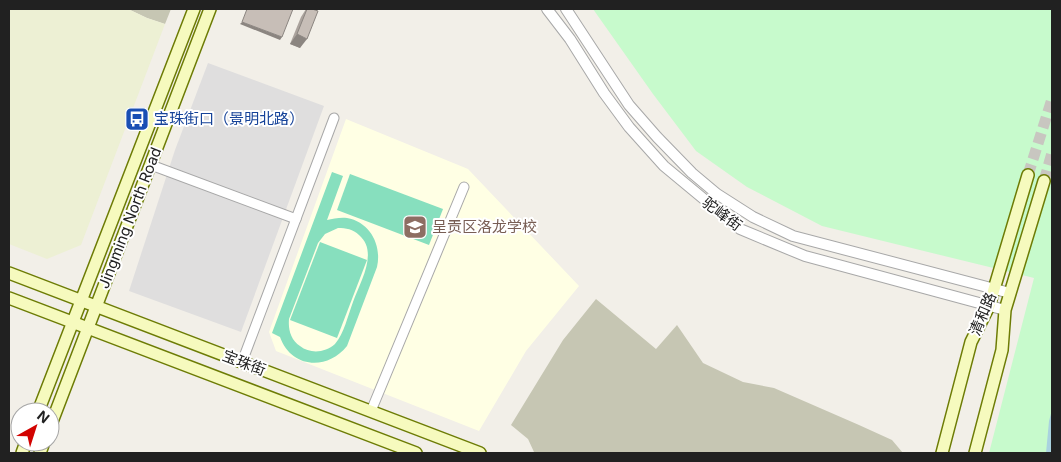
<svg xmlns="http://www.w3.org/2000/svg" width="1061" height="462" font-family="Inter,'Noto Sans SC',sans-serif">
  <style>
    .residential { fill: #dfdede }
    .education { fill: #ffffe4 }
    .construction { fill: #c6c6b3 }
    .farmland { fill: #edf0d4 }
    .park { fill: #c7facc }
    .pitch { fill: #87dfbe; fill-rule: evenodd }
    .water { fill: #a9d2df }
    .lines { fill: none; stroke-linecap: round; stroke-linejoin: round }
    .secondary-tunnel { stroke: #c8c6c0; stroke-width: 11; stroke-dasharray: 11 5.5; stroke-linecap: butt }
    .minor-casing { stroke: #a8a8a8; stroke-width: 11 }
    .tertiary-casing { stroke: #a8a8a8; stroke-width: 12 }
    .secondary-casing { stroke: #6d7c05; stroke-width: 14 }
    .minor { stroke: #fff; stroke-width: 9 }
    .tertiary { stroke: #fff; stroke-width: 10 }
    .secondary { stroke: #f6fabe; stroke-width: 11 }
    .wall { fill: #aba39d }
    .shaded-wall { fill: #8b8580 }
    .building { fill: #c7beb7; stroke: #8b8580 }
    .labels { text-anchor: middle; stroke-width: 4; stroke-linejoin: round; paint-order: stroke }
    .transit-label { font-size: 15px; fill: #164399; stroke: #fff; text-anchor: start }
    .street-label { font-size: 15px; fill: #212121; stroke: #fff }
    .education-label { font-size: 15px; fill: #785e54; stroke: #fff; text-anchor: start }
  </style>
  <rect width="100%" height="100%" fill="#f2efe8"/>
  <path class="residential" d="M208 63 324 106 241 332 129 291 175 150Z"/>
  <path class="education" d="M346 119 468 169 579 286 526 351 479 431 276 351 269 332Z"/>
  <g class="construction">
    <path d="M128 9H171L165 24 147 18Z"/>
    <path d="M596 299 656 349 677 325 703 363 743 382 774 388 859 425 892 440 903 453H537L534 452 528 439 511 425 563 340Z"/>
  </g>
  <path class="farmland" d="M9 9H128L147 18 165 24 81 245 47 259 9 244Z"/>
  <path class="park" d="M593 9H1052V453H989L1034 278 822 226 747 187 696 151 653 94Z"/>
  <g class="pitch">
    <path d="M332 172 343 176 327 220C333 219 340 217 347 218 370 222 382 245 377 267L347 346C327 371 291 368 280 337L272 333ZM338 228C346 228 353 229 359 235 379 252 360 282 353 302 348 315 344 334 335 344 325 353 310 354 300 346 291 340 288 330 289 319L318 243 325 234Z"/>
    <path d="M350 174 443 209 429 245 337 210Z"/>
    <path d="M320 242 367 260 337 338 290 320Z"/>
  </g>
  <path class="water" d="M1052 410V453H1046L1049 421Z"/>
  <g class="lines">
    <g class="secondary-tunnel">
      <path d="M1028 175 1052 99"/>
      <path d="M1044 181 1052 153"/>
    </g>
    <g class="minor-casing">
      <g id="minor">
        <path d="M151 165 296 219"/>
        <path d="M242 362 334 118"/>
        <path d="M371 411 464 187"/>
      </g>
    </g>
    <g class="tertiary-casing">
      <g id="tertiary">
        <path d="M547 9 570 39 604 93 629 127 664 166 740 229 805 256 1005 310"/>
        <path d="M566 9 629 105 657 137 692 173 717 194 753 217 793 236 1010 293"/>
      </g>
    </g>
    <g class="secondary-casing">
      <g id="secondary">
        <path d="M9 273 480 453"/>
        <path d="M9 298 416 453"/>
        <path d="M38 412 194 9"/>
        <path d="M50 427 210 9"/>
        <path d="M22 453 26 442"/>
        <path d="M40 453 44 442"/>
        <path d="M942 453 971 342 989 306 1028 175"/>
        <path d="M975 453 1002 350 1005 310 1044 181"/>
      </g>
    </g>
    <use href="#minor" class="minor"/>
    <use href="#tertiary" class="tertiary"/>
    <use href="#secondary" class="secondary"/>
  </g>
  <path class="wall" d="M306 9H312L300 48 290 44 301 17Z"/>
  <g class="shaded-wall">
    <path d="M242 22 282 37 280 40 240 24Z"/>
    <path d="M297 34 307 39 300 48 290 44Z"/>
  </g>
  <g class="building">
    <path d="M247 9H293L282 37 242 22Z"/>
    <path d="M307 9H312L318 11 307 39 297 34Z"/>
  </g>
  <defs>
    <g id="bus-square" transform="scale(1.25)"><rect x="-9" y="-9" width="18" height="18" rx="4" fill="#1a4fb4" stroke="#fff"/><path d="M-5-6H5V4H4V6H2V4H-2V6H-4V4H-5ZM-3.5-4V0h7V-4ZM-3.5 1.2v1.5H-2V1.2ZM2 1.2v1.5H3.5V1.2Z" fill="#fff"/></g>
    <g id="school-square" transform="scale(1.25)"><rect x="-9" y="-9" width="18" height="18" rx="4" fill="#8d6e63" stroke="#fff"/><path d="M0-5L7-2L0 1L-7-2ZM-4 1L0 2.5L4 1V4Q0 6-4 4Z" fill="#fff"/></g>
  </defs>
  <g fill-rule="evenodd">
    <use href="#bus-square" x="137" y="119"/>
    <use href="#school-square" x="415" y="227"/>
  </g>
  <g class="labels">
    <g class="transit-label">
      <text x="154" y="124">宝珠街口（景明北路）</text>
    </g>
    <g class="street-label">
      <text transform="translate(722 214) rotate(37)" y="5">驼峰街</text>
      <text transform="translate(130 218) rotate(-69)" y="5">Jingming North Road</text>
      <text transform="translate(983 314) rotate(-67)" y="5">清和路</text>
      <text transform="translate(244 363) rotate(21)" y="5">宝珠街</text>
    </g>
    <g class="education-label">
      <text x="432" y="232">呈贡区洛龙学校</text>
    </g>
  </g>
  <rect width="1061" height="462" fill="none" stroke="#212121" stroke-width="20"/>
  <g transform="translate(35 427) rotate(39)"><circle r="24" fill="#ffffff" stroke="#a6a6a6"/>
  <path d="M0-4L9 19L0 12L-9 19Z" fill="#d20301"/>
  <text y="-8" font-size="14" font-weight="bold" text-anchor="middle" fill="#212121">N</text>
  </g>
</svg>
